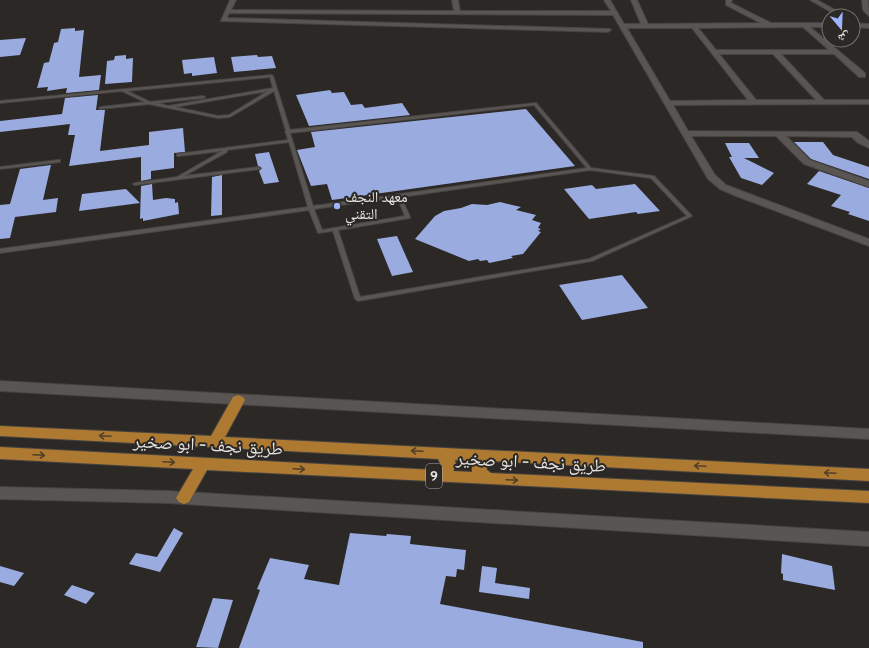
<svg xmlns="http://www.w3.org/2000/svg" width="869" height="648" font-family="Cabin,'Noto Naskh Arabic',sans-serif">
  <style>
    .building { fill: #9aabdf }
    .lines { fill: none; stroke-linecap: round; stroke-linejoin: round }
    .service-casing { stroke: #464341; stroke-width: 2 }
    .minor-casing { stroke: #464341; stroke-width: 2 }
    .secondary-casing { stroke: #464341; stroke-width: 2 }
    .trunk-casing { stroke: #464341; stroke-width: 2 }
    .service { fill: #595552; fill-rule: evenodd }
    .minor { fill: #595552; fill-rule: evenodd }
    .secondary { fill: #595552; fill-rule: evenodd }
    .trunk { fill: #ae7930; fill-rule: evenodd }
    .oneway { stroke: #524028 }
    .poi-dot { fill: #9db4fd; stroke: #2b2825; stroke-width: 1.5 }
    .labels { text-anchor: middle; stroke-width: 4; stroke-linejoin: round; paint-order: stroke }
    .shield { fill: #2b2825; stroke: #adaba9; stroke-width: 1 }
    .shield-label { font-size: 14px; font-weight: bold; fill: #e5e3e1 }
    .poi-label { font-size: 15px; fill: #e5e3e1; stroke: #2b2825; text-anchor: start }
    .near-street-label { font-size: 18px; fill: #e5e3e1; stroke: #2b2825 }
  </style>
  <rect width="100%" height="100%" fill="#2b2825"/>
  <g class="building">
    <path d="M75 28V31L84 30 79 77 101 75 99 90 66 93 67 88 47 91 48 87 37 88 44 63 49 62 54 43 58 42 61 29Z"/>
    <path d="M26 38 20 55 0 57V40Z"/>
    <path d="M126 55V59L133 58 132 82 105 84 107 61 114 60 115 56Z"/>
    <path d="M257 55 258 57 272 56 276 68 234 72 231 57Z"/>
    <path d="M214 57 217 73 192 76V73L184 74 182 60Z"/>
    <path d="M330 90 332 93 344 92 351 105 362 104 365 108 402 103 410 115 309 126 296 95Z"/>
    <path d="M98 95 96 110H105L100 151 149 145V132L183 128 185 152 174 153V168L151 171V179L141 181V157L69 166 75 135H68L70 124 0 132V121L62 114 65 98Z"/>
    <path d="M526 109 575 166 332 200 327 184 311 186 297 150 315 147 311 132Z"/>
    <path d="M794 142H823L833 155 869 167V179L811 159Z"/>
    <path d="M725 143H749L759 158H744L774 173 762 185 741 178 729 157H732Z"/>
    <path d="M269 152 279 182 264 184 259 171 262 168 258 166 255 154Z"/>
    <path d="M51 165 43 200 58 198 56 212 15 217 10 238 0 239V205L10 204 20 169Z"/>
    <path d="M819 171 869 188V221L848 214 850 212 831 206 841 195 807 184Z"/>
    <path d="M222 175V215L211 216 212 177Z"/>
    <path d="M152 184 153 200 166 198 175 199V203L178 202 179 214 143 221V218L140 219 141 186Z"/>
    <path d="M635 184 660 211 638 214 636 212 589 219 564 189 592 185 596 189Z"/>
    <path d="M126 189 140 203 79 211 82 194Z"/>
    <path d="M500 202 521 207 516 210 536 215 532 220 541 223 538 228 541 229 538 231 541 232 523 254 511 256 513 258 489 263 487 260 480 261 478 259 469 261 415 239 435 216 444 211 461 208 472 204 487 205Z"/>
    <path d="M397 236 413 272 392 276 377 239Z"/>
    <path d="M622 275 648 308 582 320 559 285Z"/>
    <path d="M174 528 183 533 160 572 129 564 136 553 157 557Z"/>
    <path d="M350 533 386 536 387 534 411 536 410 544 466 550 464 570 457 569 456 577 446 576 440 604 643 642V648H239L260 590 257 589 270 558 309 565 304 579 339 585Z"/>
    <path d="M782 554 832 566 835 590 783 580V574L781 573Z"/>
    <path d="M0 566 24 573 14 586 0 582Z"/>
    <path d="M482 566 497 568 495 583 530 588 529 599 479 592Z"/>
    <path d="M72 585 95 593 86 604 64 595Z"/>
    <path d="M213 598 233 600 218 648 196 647Z"/>
  </g>
  <g class="lines">
    <g class="service-casing">
      <g id="service">
        <path d="M271 75 273 76 290 130 536 103 591 168 654 176 692 216 592 261 358 301 355 299 333 231 318 233 309 210 0 253V249L308 207 289 142 227 150V152L184 176 258 167 260 168V169L135 185 133 184 135 183 177 177 222 151 179 156H177V154L288 140 286 133 285 132 286 131 274 91 230 117 218 118 149 104 100 109 99 108 101 107 145 102 122 91 0 103V101ZM270 77 273 88 168 106 157 103 203 98 205 97 203 96 150 102 127 91ZM268 91 229 115 218 116 175 107ZM534 105 587 168 400 194H398L396 195 313 206 290 133ZM590 170 651 178 687 216 589 259 360 297 338 230 410 218V217L401 197ZM397 197 405 216 322 230 314 209Z"/>
        <path d="M58 160H60V162L0 169V167Z"/>
      </g>
    </g>
    <g class="minor-casing">
      <g id="minor">
        <path d="M230 0H236L231 10 454 11 452 0H458L460 11H611L604 0H610L624 24H641L631 0H637L648 24 761 23 726 5V0H732L731 3 771 23H829V27H810L865 73V77H859L834 54H781L824 100H869V104L673 105 688 131 857 132 869 141V148L857 142 852 137 786 136 810 160 869 181V187L804 164 776 136H691L715 175 726 185 869 239V246L736 196 720 189 708 179 613 15 229 13 227 18 610 29 611 30 608 32 221 21ZM803 27 829 50H716L698 28ZM627 28H692L748 100 670 101ZM719 54H773L816 100H756Z"/>
        <path d="M810 0H817L846 16H838Z"/>
        <path d="M862 0H868L869 16 863 10Z"/>
        <path d="M853 23 869 24V28L853 27Z"/>
      </g>
    </g>
    <g class="secondary-casing">
      <g id="secondary">
        <path d="M0 381 869 429V439L0 391Z"/>
        <path d="M0 487 168 491 869 532V546L168 503 0 499Z"/>
      </g>
    </g>
    <g class="trunk-casing">
      <path id="trunk" d="M238 395 243 397 245 400 225 437 869 469V481L490 461 486 465 487 470 491 473 869 491V503L207 470 189 502 184 504 179 502 176 498 193 469 0 459V447L435 470 441 465 438 459 0 436V426L211 436 233 397ZM455 460 474 461 472 465V472L453 471 456 466Z"/>
    </g>
    <use href="#service" class="service"/>
    <use href="#minor" class="minor"/>
    <use href="#secondary" class="secondary"/>
    <use href="#trunk" class="trunk"/>
  </g>
  <defs><path id="oneway-shaft" d="M-6 0H5M1.5-3L5.5 0L1.5 3" fill="none" stroke-width="1.6" stroke-linecap="round" stroke-linejoin="round"/></defs>
  <g class="oneway">
    <use href="#oneway-shaft" transform="translate(105 436) rotate(-177)"/>
    <use href="#oneway-shaft" transform="translate(417 451) rotate(-177)"/>
    <use href="#oneway-shaft" transform="translate(39 455) rotate(3)"/>
    <use href="#oneway-shaft" transform="translate(169 462) rotate(3)"/>
    <use href="#oneway-shaft" transform="translate(700 466) rotate(-177)"/>
    <use href="#oneway-shaft" transform="translate(299 469) rotate(3)"/>
    <use href="#oneway-shaft" transform="translate(830 473) rotate(-177)"/>
    <use href="#oneway-shaft" transform="translate(512 480) rotate(3)"/>
  </g>
  <circle class="poi-dot" cx="337" cy="206" r="4"/>
  <g class="labels">
    <rect class="shield" x="426" y="464" width="16" height="24" rx="3"/>
    <g class="shield-label">
      <text x="434" y="481">9</text>
    </g>
    <g class="poi-label">
      <text x="345" y="202">معهد النجف<tspan x="345" dy="17">التقني</tspan></text>
    </g>
    <g class="near-street-label">
      <text transform="translate(208 445) rotate(3)" y="6">طريق نجف - ابو صخير</text>
      <text transform="translate(531 462) rotate(3)" y="6">طريق نجف - ابو صخير</text>
    </g>
  </g>
  <g transform="translate(841 28) rotate(161)"><circle r="19" fill="#2b2825" stroke="#757370"/>
  <path d="M0-3L7 15L0 10L-7 15Z" fill="#9db4fd"/>
  <text y="-6" font-size="11" font-weight="bold" text-anchor="middle" fill="#e5e3e1">ش</text>
  </g>
</svg>
